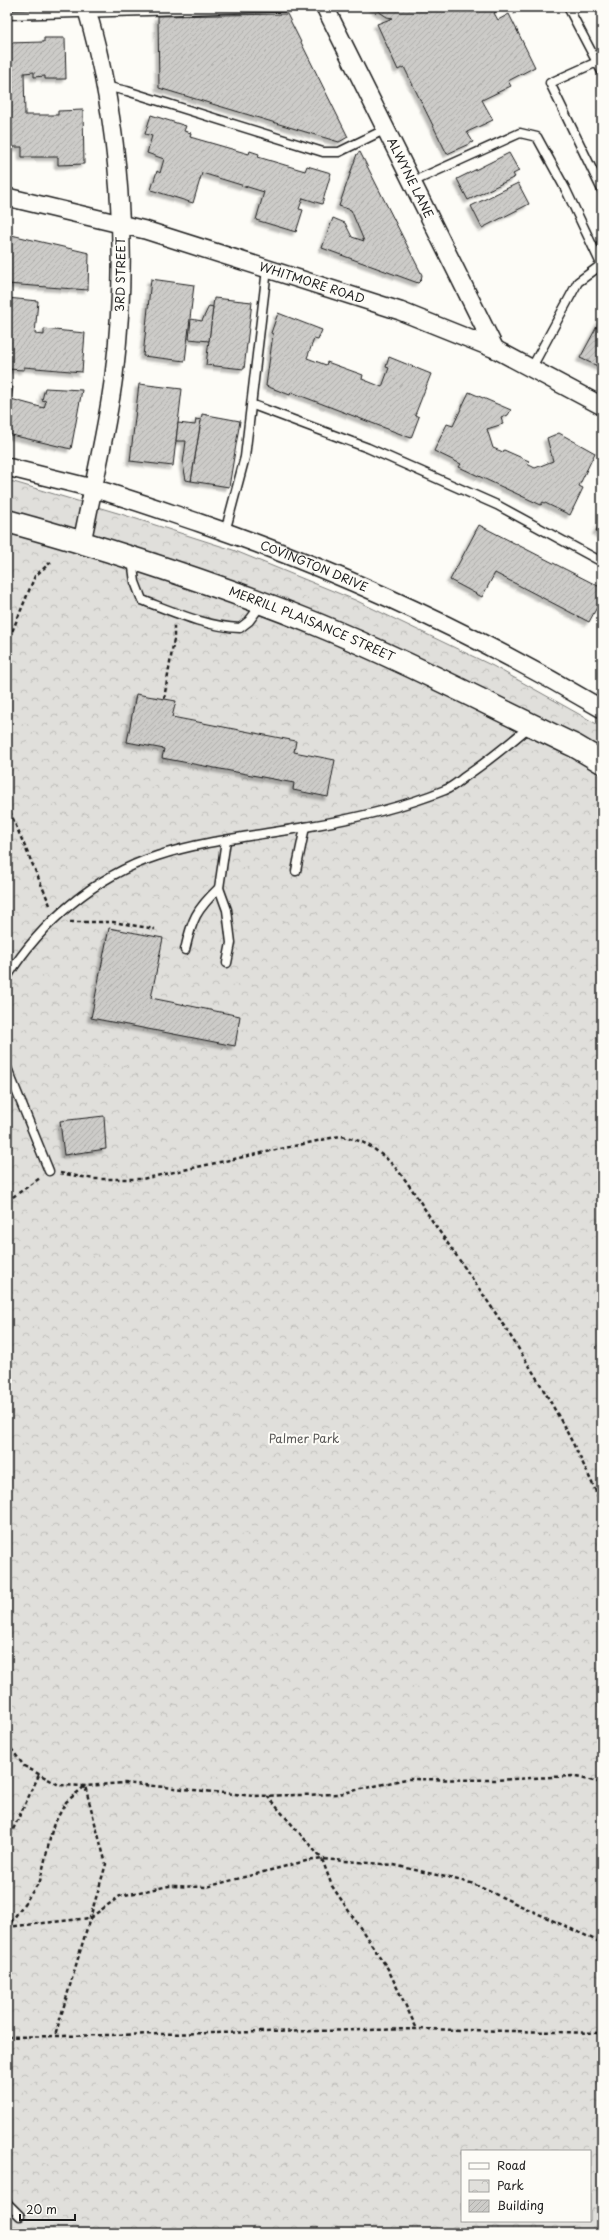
<svg xmlns="http://www.w3.org/2000/svg" width="609" height="2240" font-family="'Playpen Sans',sans-serif">
  <style>
    .park { fill: url(#park-crowns); stroke: #7e7e7c; fill-rule: evenodd }
    .building { fill: url(#building-hatch); stroke: #1c1c1c; filter: url(#shadow) }
    .lines { fill: none; stroke-linecap: round; stroke-linejoin: round }
    .lane-casing { stroke: #1c1c1c; stroke-width: 11 }
    .street-casing { stroke: #1c1c1c; stroke-width: 20 }
    .secondary-casing { stroke: #1c1c1c; stroke-width: 25 }
    .path { stroke: #1c1c1c; stroke-width: 2.5; stroke-dasharray: 4 3; stroke-linecap: butt }
    .lane { stroke: #fdfcf7; stroke-width: 8 }
    .street { stroke: #fdfcf7; stroke-width: 17 }
    .secondary { stroke: #fdfcf7; stroke-width: 22 }
    .labels { text-anchor: middle; stroke-width: 4; stroke-linejoin: round; paint-order: stroke }
    .street-label { font-size: 12px; fill: #1c1c1c; stroke: #fdfcf7 }
    .park-label { font-size: 12px; fill: #575655; stroke: #fdfcf7 }
  </style>
  <defs>
    <pattern id="park-crowns" width="20" height="18" patternUnits="userSpaceOnUse"><rect width="20" height="18" fill="#e0dfdb"/><path d="M2 6a3 3 0 1 1 6 0M12 15a3 3 0 1 1 6 0" fill="none" stroke="#c0bfbb"/></pattern>
    <pattern id="building-hatch" width="6" height="6" patternUnits="userSpaceOnUse"><rect width="6" height="6" fill="#cccbc8"/><path d="M-1 1l2-2M0 6l6-6M5 7l2-2" fill="none" stroke="#afaeab"/></pattern>
    <filter id="shadow"><feDropShadow dx="-3.5" dy="3.5" stdDeviation="1" flood-color="#0004"/></filter>
  </defs>
  <rect width="100%" height="100%" fill="#fdfcf7"/>
  <filter id="ink" filterUnits="userSpaceOnUse"><feTurbulence type="fractalNoise" baseFrequency=".025" numOctaves="2"/><feDisplacementMap in="SourceGraphic" scale="8" xChannelSelector="R" yChannelSelector="G"/><feConvolveMatrix kernelMatrix="1 2 1 2 8 2 1 2 1" color-interpolation-filters="sRGB"/></filter>
  <g filter="url(#ink)">
    <path class="park" d="M7 480 121 514 233 550 355 600 493 666 602 727V2233H7ZM462 2151H590V2221H462Z"/>
    <g class="building">
      <path d="M372 7H497L499 10 494 13 498 20 509 14 535 67 508 81 511 86 482 100 493 120 467 132 473 142 447 154 404 67 398 70 377 24 393 18 387 17Z"/>
      <path d="M287 14 348 137 339 142 159 88 158 16Z"/>
      <path d="M44 38H65L66 79H45V76L34 77V72L24 73 25 115H58V111L83 110 84 164 58 165V157H22V147H7V43L44 42Z"/>
      <path d="M151 115 186 126 184 131 191 133 190 137 249 154 250 151 259 154 258 157 305 171 307 166 331 173 322 204 303 198 299 209 303 210 296 232 256 220 264 192 202 173 193 203 151 190 157 171 160 173 164 159 147 153 152 136 145 134Z"/>
      <path d="M360 152 422 275 421 280 418 283 322 248 333 218 345 223 352 237 364 241 351 210 339 206 357 154Z"/>
      <path d="M509 153 519 171 513 174 515 177 468 200 457 179Z"/>
      <path d="M518 183 529 204 482 228 471 206Z"/>
      <path d="M7 234 89 253 88 290 7 284Z"/>
      <path d="M151 279 194 285 185 361 143 356Z"/>
      <path d="M7 298 38 301 35 334 44 335V329L85 333 82 372 24 367V370L7 369Z"/>
      <path d="M214 298 252 302 244 369 206 365Z"/>
      <path d="M209 306 213 307 209 341 189 339 191 319 202 321Z"/>
      <path d="M278 313 322 330 318 340 314 339 307 358 326 365 327 362 363 375 362 379 382 387 389 368 386 367 389 357 431 374 415 415 419 417 411 438 291 392 290 395 266 386 273 334 271 333Z"/>
      <path d="M602 317V368L580 358Z"/>
      <path d="M139 384 182 389 173 466 130 461Z"/>
      <path d="M7 387H13L11 399 44 408 46 401 42 400 45 388 82 390 71 449 7 434Z"/>
      <path d="M469 392 511 410 508 415 501 418 503 424 487 429 493 448 503 452 504 450 529 461 527 464 535 468 553 461 547 438 559 433 595 453 579 486 583 488 570 515 543 502 541 505 459 467 461 464 434 451 447 424 453 426Z"/>
      <path d="M202 414 240 421 229 487 191 481Z"/>
      <path d="M196 419 201 420 191 481 186 480 183 464 186 441H176L178 423 195 425Z"/>
      <path d="M602 520V535L596 531Z"/>
      <path d="M479 525 602 588V598L589 622 495 573 482 597 450 580Z"/>
      <path d="M136 694 176 701 172 717 296 741 294 752 335 760 328 797 293 790 294 783 162 758 164 749 127 742Z"/>
      <path d="M109 928 163 938 151 998 240 1016 235 1046 91 1018Z"/>
      <path d="M104 1116 106 1149 64 1155 60 1121Z"/>
    </g>
    <g class="lines">
      <g class="lane-casing">
        <g id="lane">
          <path d="M577 7 570 11 602 72"/>
          <path d="M7 15 289 7"/>
          <path d="M597 62 550 83 602 190"/>
          <path d="M104 86 127 91 323 152H339L386 129"/>
          <path d="M412 182 520 133 537 137 566 190 602 266"/>
          <path d="M531 369 578 282 601 265"/>
          <path d="M253 405 368 448 497 505 602 562"/>
          <path d="M225 532 245 457 267 269"/>
          <path d="M132 560 135 582 142 600C174 612 207 627 240 628L249 621 261 605"/>
          <path d="M226 840 219 888 227 910 231 943 227 963"/>
          <path d="M296 871 305 827"/>
          <path d="M185 950C192 919 196 910 219 888"/>
          <path d="M7 977C41 923 95 876 157 856 205 840 256 836 305 827 353 819 401 808 445 790 453 787 459 781 466 776 488 761 509 744 530 726"/>
          <path d="M7 1068 49 1171"/>
          <path d="M7 2203 20 2216"/>
        </g>
      </g>
      <g class="street-casing">
        <g id="street">
          <path id="s1" d="M325 7 495 349"/>
          <path id="s2" d="M7 197 145 230 400 311 495 349 602 406"/>
          <path id="s3" d="M7 467C35 474 64 481 92 488 128 498 164 511 200 523 340 571 475 634 602 709"/>
          <path id="s4" d="M82 542C93 486 107 431 114 375 129 254 121 125 86 7"/>
        </g>
      </g>
      <g class="secondary-casing">
        <g id="secondary">
          <path id="s5" d="M7 521C112 550 215 583 316 624 404 660 489 705 575 746L602 762"/>
        </g>
      </g>
      <g class="path">
        <path d="M511 7 515 14"/>
        <path d="M7 644 35 576 51 562"/>
        <path d="M164 699 174 639V625"/>
        <path d="M7 805 50 905"/>
        <path d="M70 922H113L155 929"/>
        <path d="M60 1173 94 1179H142L340 1136C354 1138 367 1143 378 1152 401 1167 422 1206 437 1228 499 1316 561 1407 602 1506"/>
        <path d="M7 1201 40 1178"/>
        <path d="M7 1743 24 1766 59 1785 85 1786 124 1783 254 1796 339 1794 406 1779 494 1780 572 1776 602 1783"/>
        <path d="M267 1796 322 1859 332 1886 388 1969 417 2029"/>
        <path d="M7 1842 39 1775"/>
        <path d="M7 1927 90 1918 120 1896 169 1886 206 1887 306 1861 322 1859 394 1865 471 1883 602 1943"/>
        <path d="M7 1928 40 1881 53 1826 66 1802 85 1786 106 1864 55 2036"/>
        <path d="M7 2037 417 2029 602 2033"/>
      </g>
      <use href="#lane" class="lane"/>
      <use href="#street" class="street"/>
      <use href="#secondary" class="secondary"/>
    </g>
  </g>
  <g class="labels">
    <g class="street-label">
      <text dy="4" stroke="none"><textPath href="#s1" startOffset="191">ALWYNE LANE</textPath></text>
      <text dy="4" stroke="none"><textPath href="#s4" startOffset="271">3RD STREET</textPath></text>
      <text dy="4" stroke="none"><textPath href="#s2" startOffset="317">WHITMORE ROAD</textPath></text>
      <text dy="4" stroke="none"><textPath href="#s3" startOffset="323">COVINGTON DRIVE</textPath></text>
      <text dy="4" stroke="none"><textPath href="#s5" startOffset="322">MERRILL PLAISANCE STREET</textPath></text>
    </g>
    <g class="park-label">
      <text x="304" y="1443">Palmer Park</text>
    </g>
  </g>
  <rect width="609" height="2240" fill="none" stroke="#fdfcf7" stroke-width="24"/>
  <rect x="12" y="12" width="585" height="2216" fill="none" stroke="#1c1c1c" stroke-width="1.5" filter="url(#ink)"/>
  <rect x="461" y="2150" width="130" height="72" fill="#fdfcf7" stroke="#a3a29f"/>
  <rect x="469" y="2163" width="20" height="6" fill="#fdfcf7" stroke="#a3a29f"/>
  <text x="497" y="2170" font-size="12" fill="#1c1c1c">Road</text>
  <rect x="469" y="2180" width="20" height="12" fill="url(#park-crowns)" stroke="#a3a29f"/>
  <text x="497" y="2190" font-size="12" fill="#1c1c1c">Park</text>
  <rect x="469" y="2200" width="20" height="12" fill="url(#building-hatch)" stroke="#a3a29f"/>
  <text x="497" y="2210" font-size="12" fill="#1c1c1c">Building</text>
  <path d="M20 2214v6h55v-6" fill="none" stroke="#1c1c1c" stroke-width="2"/>
  <text x="26" y="2214" font-size="12" fill="#1c1c1c" stroke="#fdfcf7" stroke-width="3" paint-order="stroke">20 m</text>
</svg>
